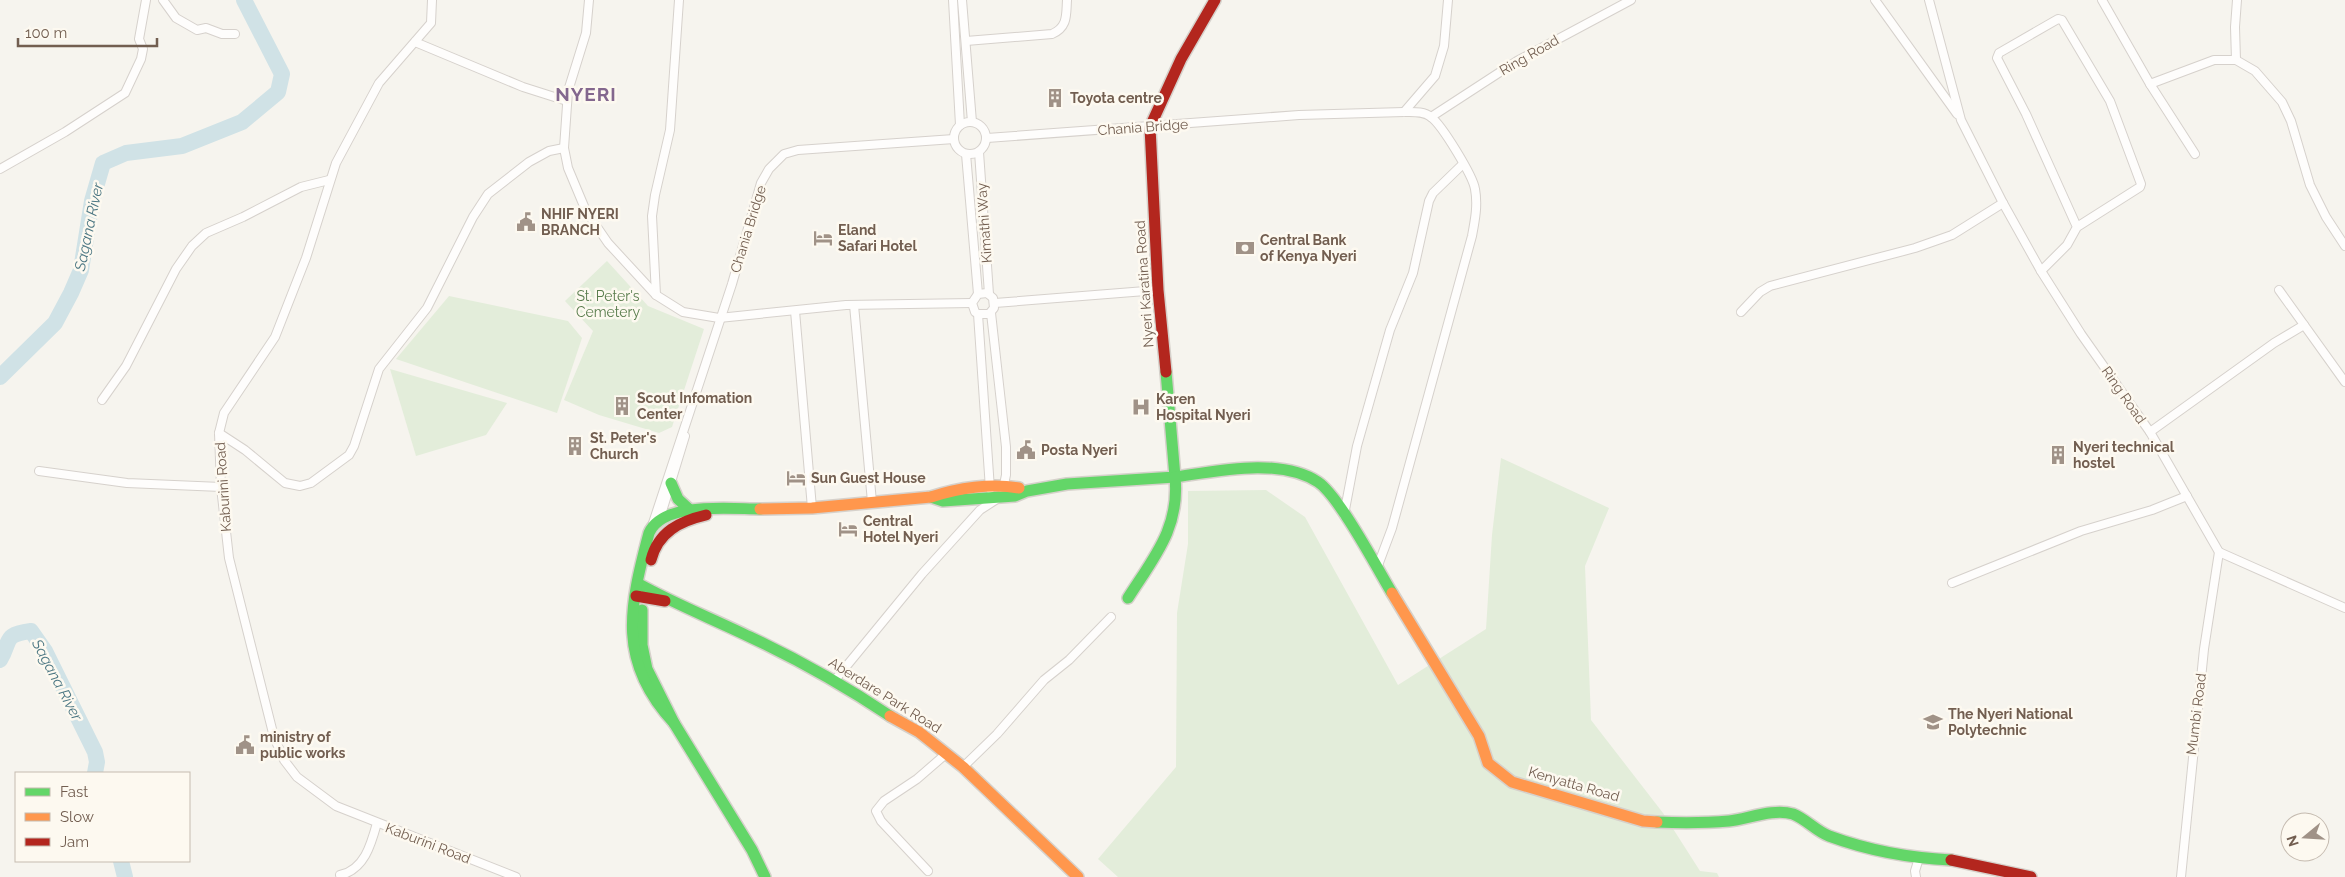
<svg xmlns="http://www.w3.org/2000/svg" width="2345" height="877" font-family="Raleway,sans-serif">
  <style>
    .green { fill: #e3edda }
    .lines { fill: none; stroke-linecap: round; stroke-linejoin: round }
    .river { stroke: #d0e2e6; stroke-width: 16 }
    .street-casing { stroke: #d6d1cc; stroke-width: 10 }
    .fast-casing { stroke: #d6d1cb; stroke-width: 14 }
    .slow-casing { stroke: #d6d1cb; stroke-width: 14 }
    .jam-casing { stroke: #d6d1cb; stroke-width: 14 }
    .street { stroke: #fefdfc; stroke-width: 8 }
    .fast { stroke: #63d668; stroke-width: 11 }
    .slow { stroke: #ff974d; stroke-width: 11 }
    .jam { stroke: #b3261e; stroke-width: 11 }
    .labels { text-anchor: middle; stroke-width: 5; stroke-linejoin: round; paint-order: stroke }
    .street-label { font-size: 14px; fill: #725e50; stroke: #fdf9f0 }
    .poi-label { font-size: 14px; font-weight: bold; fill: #725e50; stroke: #fdf9f0; text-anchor: start }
    .park-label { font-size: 14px; fill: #587c4c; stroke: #fdf9f0 }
    .water-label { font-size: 15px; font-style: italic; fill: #4c7783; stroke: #fdf9f0 }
    .district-label { font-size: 19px; font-weight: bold; letter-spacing: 1px; fill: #83678e; stroke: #fdf9f0 }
  </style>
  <rect width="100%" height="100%" fill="#f6f4ee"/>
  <g class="green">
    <path d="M607 261 648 306 704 329 672 427 659 433 599 415 564 400 593 331 565 301Z"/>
    <path d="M449 296 568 321 582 338 557 413 396 359Z"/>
    <path d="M390 369 507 403 486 435 416 456Z"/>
    <path d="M1501 458 1609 508 1585 566 1591 720 1663 813 1700 871 1717 873 1719 877H1118L1098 859 1176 767 1177 613 1188 544V491L1266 490 1305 517 1398 685 1486 629 1492 535Z"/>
  </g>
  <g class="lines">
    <g class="river">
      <path d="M0 377 55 323 71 293 81 270 92 201 103 163 126 153 182 146 242 122 278 92 282 74 244 0"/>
      <path d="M0 660C12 640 2 635 31 631L45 651 95 752 97 762 95 773"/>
      <path d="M121 861 125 877"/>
    </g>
    <g class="street-casing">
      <g id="street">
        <path d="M163 0 176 18 197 30 206 28 222 34H235"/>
        <path d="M432 0 431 23 379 83 336 163 306 258 275 337 224 413 219 433 221 487 229 558 274 737 284 760 297 777 336 806 516 877"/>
        <path d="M589 0 586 33 568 91 564 148 568 168 586 211 608 243 656 295 683 312 719 318 846 305 972 303"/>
        <path d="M953 0 960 125"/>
        <path d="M962 0 972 122"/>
        <path d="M1875 0 1957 114"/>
        <path d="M1929 0 1961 120 2003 203 2041 271 2081 334 2150 432 2219 552 2345 608"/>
        <path d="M2102 0 2150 84 2195 154"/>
        <path d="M966 41 1052 34C1068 27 1066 15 1067 0"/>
        <path d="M415 42 523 87 567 101"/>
        <path d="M2236 60 2235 27 2237 0"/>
        <path d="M2150 84 2214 60H2236L2255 71 2282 102 2291 121 2310 185 2326 217 2345 246"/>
        <path d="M1404 112 1435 76 1444 46 1448 0"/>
        <path d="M1431 117 1517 61 1631 0"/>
        <circle cx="970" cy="138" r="16"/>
        <path d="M987 138 1299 115 1404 112C1413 112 1424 111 1431 117 1442 125 1473 176 1475 189 1478 205 1475 220 1472 236L1392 528 1377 568"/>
        <path d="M979 152 989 294"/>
        <path d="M966 154 978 294"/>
        <path d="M0 169 65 132 125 93 141 59 143 49 139 39 146 0"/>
        <path d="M2041 271 2067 245 2077 227 2140 187 2141 184 2110 101 2062 20 2058 19 1999 53 1997 58 2026 114 2077 227"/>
        <path d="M2279 290 2345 382"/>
        <path d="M656 295 652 216 655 195 670 130 679 0"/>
        <path d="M995 303 1158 290"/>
        <path d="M854 305 872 502"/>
        <path d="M795 311 812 508"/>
        <path d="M1741 312 1760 292 1770 286 1915 248 1952 235 2003 203"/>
        <path d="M991 313 1006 447V475L1003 489"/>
        <path d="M978 314H989L994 308 993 298 987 293 978 294 972 303 975 312 978 314 990 489"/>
        <path d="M102 400 126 366 176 269 192 246 206 233 243 217 301 187 329 180"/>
        <path d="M2150 432 2274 343 2304 325"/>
        <path d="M219 433 245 450 285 483 300 486 311 483 349 455 354 446 379 369 427 308 473 217 488 194 529 162 549 151 564 148"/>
        <path d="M39 471 127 483 221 487"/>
        <path d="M1344 515 1357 446 1390 330 1413 273 1429 201 1433 193 1463 164"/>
        <path d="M660 518 685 436"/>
        <path d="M653 523 732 284 761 183 769 169 784 154 798 150 954 139"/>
        <path d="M1952 583 2081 531 2152 510 2187 496"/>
        <path d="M835 680 922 574 980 510 997 499"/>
        <path d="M963 767 997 734 1044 680 1069 660 1111 617"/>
        <path d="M928 871 881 821 876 811 884 801 917 779 947 753"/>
        <path d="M340 875C364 870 371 845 377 823"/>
        <path d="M1916 877 1915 871 1919 858"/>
        <path d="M2181 877 2204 649 2219 552"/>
      </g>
    </g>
    <g class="fast-casing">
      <g id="fast">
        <path d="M671 483 678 499 690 510"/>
        <path d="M931 497 943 501 1015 496 1027 491 1067 484 1175 477 1166 372"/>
        <path d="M639 584C675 604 713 619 750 637 799 660 845 686 890 716"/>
        <path d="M1128 598C1154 557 1180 528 1175 477 1217 471 1280 457 1318 482 1339 496 1377 568 1392 593"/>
        <path d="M642 610V645L647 669 674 723 752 850 765 877"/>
        <path d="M674 723C617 662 629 608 649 533 663 501 731 509 760 509"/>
        <path d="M1657 822C1681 823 1705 823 1729 821 1748 819 1773 808 1793 814 1806 819 1816 831 1829 836 1867 850 1911 858 1951 860"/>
      </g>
    </g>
    <g class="slow-casing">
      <g id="slow">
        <path d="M760 509 812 508 931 497C958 488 991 483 1019 488"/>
        <path d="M1392 593 1479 736 1488 763 1512 782 1643 821 1657 822"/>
        <path d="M890 716 919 732 963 767 1078 877"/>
      </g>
    </g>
    <g class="jam-casing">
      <g id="jam">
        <path d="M1166 372 1158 290 1150 127 1181 59 1215 0"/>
        <path d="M651 560C658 532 680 521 706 515"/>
        <path d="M636 596 665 601"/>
        <path d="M1951 860 2031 877"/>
      </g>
    </g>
    <use href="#street" class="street"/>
    <use href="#fast" class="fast"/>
    <use href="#slow" class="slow"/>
    <use href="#jam" class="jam"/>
  </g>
  <defs>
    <g id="building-bare" transform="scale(1.5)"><path d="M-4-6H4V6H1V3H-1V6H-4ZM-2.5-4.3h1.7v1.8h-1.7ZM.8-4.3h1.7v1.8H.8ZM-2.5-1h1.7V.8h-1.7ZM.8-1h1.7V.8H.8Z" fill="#a09287" stroke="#fdf9f0" stroke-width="2.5" paint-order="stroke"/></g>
    <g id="civic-bare" transform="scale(1.5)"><path d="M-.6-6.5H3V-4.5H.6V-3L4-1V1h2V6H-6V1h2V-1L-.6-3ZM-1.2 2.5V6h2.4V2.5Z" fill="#a09287" stroke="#fdf9f0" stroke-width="2.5" paint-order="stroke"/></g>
    <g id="hotel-bare" transform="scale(1.5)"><path d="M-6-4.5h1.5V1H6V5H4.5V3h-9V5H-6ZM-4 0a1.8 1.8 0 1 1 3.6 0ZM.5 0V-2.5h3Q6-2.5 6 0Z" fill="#a09287" stroke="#fdf9f0" stroke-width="2.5" paint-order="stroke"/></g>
    <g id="bank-bare" transform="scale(1.5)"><path d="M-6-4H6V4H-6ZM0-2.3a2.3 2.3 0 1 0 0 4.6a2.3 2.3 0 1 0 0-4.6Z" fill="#a09287" stroke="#fdf9f0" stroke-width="2.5" paint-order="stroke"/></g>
    <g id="hospital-bare" transform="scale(1.5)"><path d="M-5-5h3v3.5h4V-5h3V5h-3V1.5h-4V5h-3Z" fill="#a09287" stroke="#fdf9f0" stroke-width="2.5" paint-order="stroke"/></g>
    <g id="school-bare" transform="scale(1.5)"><path d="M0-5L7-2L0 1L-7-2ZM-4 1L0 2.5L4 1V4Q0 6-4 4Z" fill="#a09287" stroke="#fdf9f0" stroke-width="2.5" paint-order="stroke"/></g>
  </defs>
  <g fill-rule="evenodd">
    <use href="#building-bare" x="1055" y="98"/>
    <use href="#civic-bare" x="526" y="222"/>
    <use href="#hotel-bare" x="823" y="238"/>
    <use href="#bank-bare" x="1245" y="248"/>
    <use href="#building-bare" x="622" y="406"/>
    <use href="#hospital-bare" x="1141" y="407"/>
    <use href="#building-bare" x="575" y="446"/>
    <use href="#civic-bare" x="1026" y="450"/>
    <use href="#building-bare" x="2058" y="455"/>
    <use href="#hotel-bare" x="796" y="478"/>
    <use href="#hotel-bare" x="848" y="529"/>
    <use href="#school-bare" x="1933" y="722"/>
    <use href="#civic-bare" x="245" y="745"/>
  </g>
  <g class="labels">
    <g class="street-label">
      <text transform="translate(1529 55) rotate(-30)" y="5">Ring Road</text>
      <text transform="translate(1143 127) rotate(-4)" y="5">Chania Bridge</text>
      <text transform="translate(984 223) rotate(-94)" y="5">Kimathi Way</text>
      <text transform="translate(748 229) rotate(-73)" y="5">Chania Bridge</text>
      <text transform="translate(1144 284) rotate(-94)" y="5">Nyeri Karatina Road</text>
      <text transform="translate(2124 395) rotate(55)" y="5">Ring Road</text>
      <text transform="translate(223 487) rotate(-94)" y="5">Kaburini Road</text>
      <text transform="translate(885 695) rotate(32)" y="5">Aberdare Park Road</text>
      <text transform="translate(2196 714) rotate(-83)" y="5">Mumbi Road</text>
      <text transform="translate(1574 784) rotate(16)" y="5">Kenyatta Road</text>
      <text transform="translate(428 843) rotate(21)" y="5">Kaburini Road</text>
    </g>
    <g class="poi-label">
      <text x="1070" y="103">Toyota centre</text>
      <text x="541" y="219">NHIF NYERI<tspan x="541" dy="16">BRANCH</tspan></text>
      <text x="838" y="235">Eland<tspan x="838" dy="16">Safari Hotel</tspan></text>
      <text x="1260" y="245">Central Bank<tspan x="1260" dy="16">of Kenya Nyeri</tspan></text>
      <text x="637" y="403">Scout Infomation<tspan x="637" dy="16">Center</tspan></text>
      <text x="1156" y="404">Karen<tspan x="1156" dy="16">Hospital Nyeri</tspan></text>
      <text x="590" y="443">St. Peter's<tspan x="590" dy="16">Church</tspan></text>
      <text x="2073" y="452">Nyeri technical<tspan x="2073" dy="16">hostel</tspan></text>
      <text x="1041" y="455">Posta Nyeri</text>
      <text x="811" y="483">Sun Guest House</text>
      <text x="863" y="526">Central<tspan x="863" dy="16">Hotel Nyeri</tspan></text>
      <text x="1948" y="719">The Nyeri National<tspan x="1948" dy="16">Polytechnic</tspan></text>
      <text x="260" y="742">ministry of<tspan x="260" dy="16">public works</tspan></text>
    </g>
    <g class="park-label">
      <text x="608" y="301">St. Peter's<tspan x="608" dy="16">Cemetery</tspan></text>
    </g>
    <g class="water-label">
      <text transform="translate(89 227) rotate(-78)" y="5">Sagana River</text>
      <text transform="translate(57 680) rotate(62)" y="5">Sagana River</text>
    </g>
    <g class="district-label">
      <text x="586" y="101">NYERI</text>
    </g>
  </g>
  <rect x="15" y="772" width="175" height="90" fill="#fdf9f0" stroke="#c5bbb0"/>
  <rect x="25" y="788" width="25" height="8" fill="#63d668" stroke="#c5bbb0"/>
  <text x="60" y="797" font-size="15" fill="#725e50">Fast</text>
  <rect x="25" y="813" width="25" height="8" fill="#ff974d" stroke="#c5bbb0"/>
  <text x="60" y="822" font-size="15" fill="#725e50">Slow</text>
  <rect x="25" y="838" width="25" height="8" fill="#b3261e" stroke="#c5bbb0"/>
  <text x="60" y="847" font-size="15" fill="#725e50">Jam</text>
  <g transform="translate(2305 837) rotate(252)"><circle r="24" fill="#fdf9f0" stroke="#c5bbb0"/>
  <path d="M0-4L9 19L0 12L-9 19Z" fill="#a09287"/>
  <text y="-8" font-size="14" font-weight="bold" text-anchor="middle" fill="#725e50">N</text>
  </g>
  <path d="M18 38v8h139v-8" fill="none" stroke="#725e50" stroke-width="2.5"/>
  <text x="25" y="38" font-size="15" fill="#725e50" stroke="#fdf9f0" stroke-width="4" paint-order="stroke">100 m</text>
</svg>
